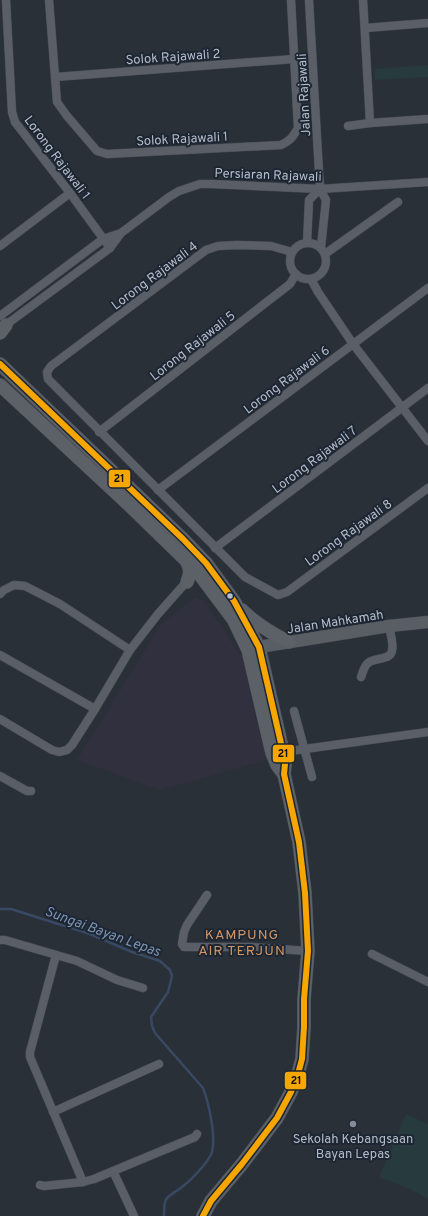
<svg xmlns="http://www.w3.org/2000/svg" width="428" height="1216" font-family="Overpass,sans-serif">
  <style>
    .medical { fill: #31303e }
    .green { fill: #273a3e }
    .lines { fill: none; stroke-linecap: round; stroke-linejoin: round }
    .stream { stroke: #384963; stroke-width: 2.5 }
    .minor-casing { stroke: #484c53; stroke-width: 9 }
    .secondary-casing { stroke: #484c53; stroke-width: 13 }
    .primary-casing { stroke: #484c55; stroke-width: 14 }
    .minor { stroke: #5a5e66; stroke-width: 8 }
    .secondary { stroke: #595d64; stroke-width: 12 }
    .primary { stroke: #5c6168; stroke-width: 13 }
    .bus-1-casing { stroke: #1d2633; stroke-width: 9 }
    .bus-1 { stroke: #f7a600; stroke-width: 6 }
    .bus-dot { fill: #b4bcc9; stroke: #1d2633; stroke-width: 1.5 }
    .poi-dot { fill: #848b96; stroke: #1d2633; stroke-width: 1.5 }
    .labels { text-anchor: middle; stroke-width: 4; stroke-linejoin: round; paint-order: stroke }
    .street-label { font-size: 13px; fill: #b4bcc9; stroke: #1d2633 }
    .poi-label { font-size: 13px; fill: #b4bcc9; stroke: #1d2633 }
    .water-label { font-size: 14px; font-style: italic; fill: #7c92b1; stroke: #1d2633 }
    .neighbourhood-label { font-size: 14px; letter-spacing: 1px; fill: #d59563; stroke: #1d2633 }
    .line-badge { stroke: #1d2633; stroke-width: 1.5 }
    .pale-badge-label { font-size: 11px; text-anchor: middle; font-weight: bold; fill: #111 }
  </style>
  <rect width="100%" height="100%" fill="#2a3038"/>
  <path class="medical" d="M195 597 204 601 246 663 255 716 268 760 159 790 77 760 161 624Z"/>
  <g class="green">
    <path d="M428 65V77L375 80V69Z"/>
    <path d="M406 1114 428 1124V1199L412 1190 379 1177Z"/>
  </g>
  <g class="lines">
    <path class="stream" d="M0 909H11L90 934 132 952 160 961 170 970 172 976 168 992 151 1017 152 1026 155 1033 203 1088C209 1104 216 1135 212 1152 209 1162 190 1181 182 1187 166 1199 164 1195 164 1216"/>
    <g class="minor-casing">
      <g id="minor">
        <path d="M6 0 12 112 15 122 70 193 110 248"/>
        <path d="M49 0 57 102 67 116 97 151 107 154 281 145C290 141 293 137 298 128L291 0"/>
        <path d="M309 0 320 189 326 200 321 247"/>
        <path d="M363 0 370 123"/>
        <path d="M365 28 428 23"/>
        <path d="M55 77 294 59"/>
        <path d="M348 126 370 123 428 119"/>
        <circle cx="308" cy="261" r="18"/>
        <path d="M307 243 309 200 320 189"/>
        <path d="M0 246 70 193"/>
        <path d="M292 252 271 246 237 245 218 246 206 250 51 366 47 372 48 379 245 577 278 595 287 592 428 488"/>
        <path d="M325 254 398 202"/>
        <path d="M311 279 318 292 353 344 428 441"/>
        <path d="M0 316 103 239 121 233 169 197 179 191 200 184H211L320 189 428 182"/>
        <path d="M3 327 110 248 121 233"/>
        <path d="M99 432 290 284 296 274"/>
        <path d="M158 490 428 288"/>
        <path d="M215 548 428 388"/>
        <path d="M0 594 4 590 14 585 25 586 60 604 130 650"/>
        <path d="M0 655 95 709"/>
        <path d="M361 677C363 672 364 666 368 663 374 657 390 661 392 651 394 643 390 633 389 626"/>
        <path d="M294 711 312 777"/>
        <path d="M0 719 52 750 59 752 67 750 72 745 95 709 130 650 158 614 189 579"/>
        <path d="M283 752 428 732"/>
        <path d="M0 776 27 791H31"/>
        <path d="M207 895 187 925 184 932 182 944 184 947H252L308 951"/>
        <path d="M0 940H5L77 961 117 980 143 988"/>
        <path d="M372 954 428 982"/>
        <path d="M56 955 30 1052V1057L83 1182"/>
        <path d="M53 1112 159 1064"/>
        <path d="M113 1171 134 1216"/>
        <path d="M40 1185 44 1186 83 1182 94 1179 195 1137 197 1134"/>
      </g>
    </g>
    <g class="secondary-casing">
      <path id="secondary" d="M249 650 259 647 389 626 428 622"/>
    </g>
    <g class="primary-casing">
      <g id="primary">
        <path d="M0 333 6 325"/>
        <path d="M0 364 183 539 206 563 234 601 259 647 283 752 285 764 284 774 299 842 305 893 308 951 304 999V1027L302 1059 298 1074 291 1092 277 1118 242 1164 211 1201 203 1216"/>
        <path d="M0 385 129 505 197 571 233 619 248 650 272 753 277 765 283 773"/>
        <path d="M187 582C190 575 191 570 187 562"/>
        <path d="M242 610C256 624 271 633 289 642"/>
      </g>
    </g>
    <use href="#minor" class="minor"/>
    <use href="#secondary" class="secondary"/>
    <use href="#primary" class="primary"/>
    <g class="bus-1-casing">
      <path id="bus-1" d="M0 364 183 539 206 563 234 601 259 647 283 752 285 764 284 774 299 842 305 893 308 951 304 999V1027L302 1059 298 1074 291 1092 277 1118 242 1164 211 1201 203 1216"/>
    </g>
    <use href="#bus-1" class="bus-1"/>
  </g>
  <circle class="bus-dot" cx="230" cy="596" r="3.5"/>
  <circle class="poi-dot" cx="353" cy="1124" r="4"/>
  <g class="labels">
    <g class="street-label">
      <text transform="translate(173 56) rotate(-4)" y="5">Solok Rajawali 2</text>
      <text transform="translate(303 95) rotate(-93)" y="5">Jalan Rajawali</text>
      <text transform="translate(182 138) rotate(-3)" y="5">Solok Rajawali 1</text>
      <text transform="translate(58 157) rotate(53)" y="5">Lorong Rajawali 1</text>
      <text transform="translate(268 174) rotate(2)" y="5">Persiaran Rajawali</text>
      <text transform="translate(154 275) rotate(-37)" y="5">Lorong Rajawali 4</text>
      <text transform="translate(192 345) rotate(-38)" y="5">Lorong Rajawali 5</text>
      <text transform="translate(286 379) rotate(-37)" y="5">Lorong Rajawali 6</text>
      <text transform="translate(314 459) rotate(-37)" y="5">Lorong Rajawali 7</text>
      <text transform="translate(348 532) rotate(-36)" y="5">Lorong Rajawali 8</text>
      <text transform="translate(335 621) rotate(-9)" y="5">Jalan Mahkamah</text>
    </g>
    <g class="poi-label">
      <text x="353" y="1143">Sekolah Kebangsaan<tspan x="353" dy="15">Bayan Lepas</tspan></text>
    </g>
    <g class="water-label">
      <text transform="translate(103 931) rotate(20)" y="5">Sungai Bayan Lepas</text>
    </g>
    <g class="neighbourhood-label">
      <text x="242" y="939">KAMPUNG<tspan x="242" dy="16">AIR TERJUN</tspan></text>
    </g>
  </g>
  <g class="line-badge">
    <rect x="108" y="469" width="23" height="19" rx="4" fill="#f7a600"/>
    <rect x="272" y="744" width="23" height="19" rx="4" fill="#f7a600"/>
    <rect x="284" y="1071" width="23" height="19" rx="4" fill="#f7a600"/>
  </g>
  <g class="pale-badge-label">
    <text x="119" y="482">21</text>
    <text x="283" y="757">21</text>
    <text x="296" y="1084">21</text>
  </g>
</svg>
